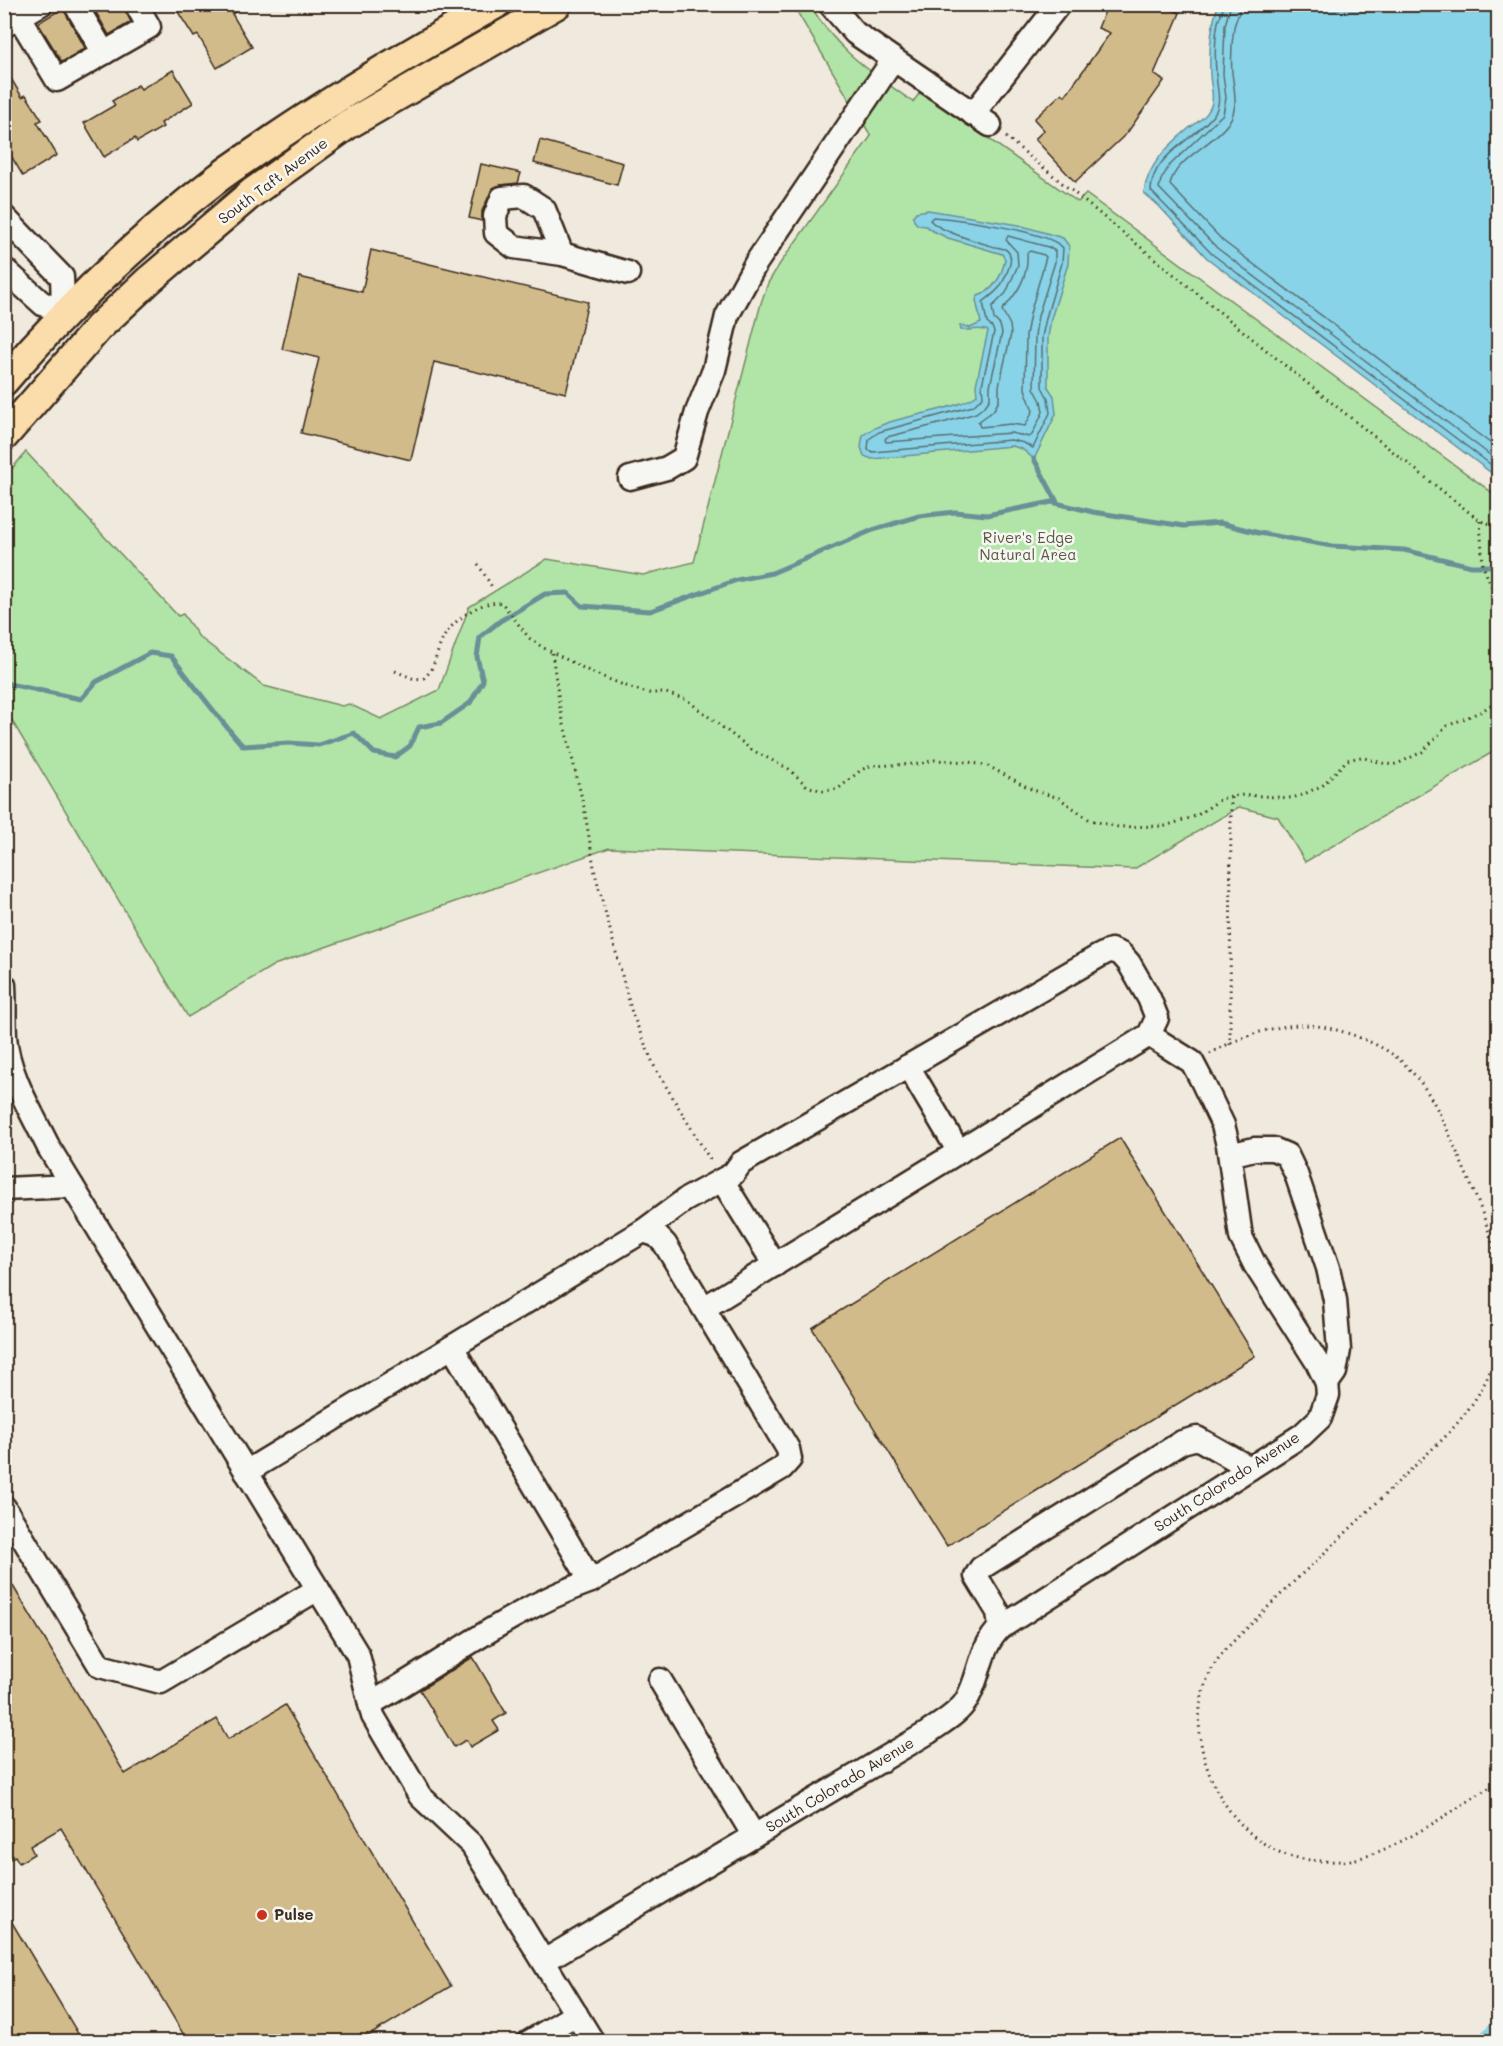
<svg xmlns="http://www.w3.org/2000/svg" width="1503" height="2046" font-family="Mali,sans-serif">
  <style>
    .green { fill: #b1e5a7; stroke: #768862; stroke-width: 1.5 }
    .water { fill: #88d3e8; stroke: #698f97; stroke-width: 1.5 }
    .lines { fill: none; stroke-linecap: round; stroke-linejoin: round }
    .shore { stroke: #5a6e6f; stroke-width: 1.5 }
    .stream { stroke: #698f97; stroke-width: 5 }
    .canal { stroke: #88d3e8; stroke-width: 18 }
    .building { fill: #d2bb8a; stroke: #3b2a1e; stroke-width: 1.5 }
    .minor-casing { stroke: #3b2a1e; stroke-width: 27 }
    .major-casing { stroke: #3b2a1e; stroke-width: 33 }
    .path { stroke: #3b2a1e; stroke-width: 3; stroke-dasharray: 1.5 4.5; stroke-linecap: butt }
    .minor { stroke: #f6f6f2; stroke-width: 22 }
    .major { stroke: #fbddab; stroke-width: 28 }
    .poi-dot { fill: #c8321e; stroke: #f6f6f2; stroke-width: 2 }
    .labels { text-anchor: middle; stroke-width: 5; stroke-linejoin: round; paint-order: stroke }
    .street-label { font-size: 15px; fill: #3b2a1e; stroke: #f6f6f2 }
    .park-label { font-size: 15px; fill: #585940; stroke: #f6f6f2 }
    .poi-label { font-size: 15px; font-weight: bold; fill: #3b2a1e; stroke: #f6f6f2; text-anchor: start }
  </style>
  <rect width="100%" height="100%" fill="#efeadd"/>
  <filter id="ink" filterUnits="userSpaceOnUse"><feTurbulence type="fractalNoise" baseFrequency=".0167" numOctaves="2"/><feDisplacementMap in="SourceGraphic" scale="12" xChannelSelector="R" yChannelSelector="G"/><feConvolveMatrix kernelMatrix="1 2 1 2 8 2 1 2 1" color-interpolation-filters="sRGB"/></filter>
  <g filter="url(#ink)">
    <path class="green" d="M793 5H810C839 53 869 70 913 102L921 91 1078 202 1086 194 1498 497V749L1305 862 1278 817 1239 807 1134 869 609 848 274 965 188 1017 5 709 4 478 26 452 178 616 183 614 199 637 264 686 342 706 349 704 381 719 439 690 469 607 547 559 643 575 694 562 761 303 768 283 779 265 871 136Z"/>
    <g class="water">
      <path d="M1218 5H1498V478L1207 258 1159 206 1144 193C1147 165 1168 146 1188 129 1195 124 1205 118 1209 110 1216 99 1210 85 1210 74 1209 51 1211 26 1218 5Z"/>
      <path d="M928 210 1019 225 1063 238 1069 246 1068 264 1051 319 1048 338V387L1054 396 1056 414 1034 459 1022 449 1012 446 872 459 864 456 861 447 863 435C889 417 922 416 952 406 961 403 970 401 977 395L976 385 988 331C980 327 970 331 961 330L960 325 970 328 981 323 976 300 978 296C995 290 1002 276 1005 259L1002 254 948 238 931 230 926 226 918 225 914 221 913 216 916 212Z"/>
    </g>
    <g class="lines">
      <g class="shore">
        <path d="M1224 4C1223 11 1220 16 1218 22 1215 37 1215 58 1216 73 1216 86 1223 102 1214 114 1197 139 1151 154 1151 191L1212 254 1498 470"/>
        <path d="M1231 4 1225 25 1223 74 1226 98 1223 114 1169 166 1161 180 1159 188 1217 248 1498 461"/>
        <path d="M1240 4C1240 13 1236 19 1234 27 1232 40 1231 59 1232 73 1234 89 1239 107 1229 122 1215 144 1174 159 1170 185L1223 241 1498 449"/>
        <path d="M933 217C957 219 1050 231 1063 248L1062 263 1046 318 1042 337V387L1048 398 1050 413 1033 448 1024 443 1011 440 873 452 868 450 869 439 879 432 973 406 983 397 982 385 994 332 992 327 987 323 983 302C997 291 1001 289 1008 270 1011 263 1013 254 1005 249 1004 249 996 247 995 247 981 243 938 231 930 220Z"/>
        <path d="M1008 236 1048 247 1055 251V262L1038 316 1035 336 1034 388 1041 401 1043 412 1032 435 1029 437 1011 433 886 442 885 439 887 437 946 422 976 413 985 406 990 399V386L1002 333 1000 325 994 319 992 307 1006 293 1018 265 1017 252 1006 240Z"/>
        <path d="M1030 251 1044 255 1046 257 1030 314 1026 335 1025 389 1033 411 1025 426 1011 424 980 427 978 422 993 411 999 401V386L1011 334 1010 325 1002 310C1017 294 1029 276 1027 253Z"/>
      </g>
      <g class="stream">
        <path d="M1034 459 1057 502"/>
        <path d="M4 683 81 699 96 682 150 653 171 656C195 686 217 717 243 746L289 743 319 745 354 733 374 753 395 757 410 746 419 727 441 723 470 703 483 681 477 657 480 637 500 621 545 594 568 593 582 606 650 611 737 580 772 573 873 530 919 516 955 512 987 515 1052 502 1093 512 1184 526 1220 523 1259 533 1332 546 1404 550 1471 566H1498"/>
      </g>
      <path class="canal" d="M1485 2042 1498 2028"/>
    </g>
    <g class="building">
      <path d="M91 4H122L131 22 109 35Z"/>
      <path d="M180 4H248L232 14 252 47 217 68 198 35 194 37 178 12 183 9Z"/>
      <path d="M1108 4H1159L1180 13 1154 74 1164 81 1127 133 1075 182 1035 139 1044 130 1034 119 1062 93 1065 96 1110 33 1098 28Z"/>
      <path d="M63 8 85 48 62 62 38 23Z"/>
      <path d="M4 67 22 97 26 95 42 120 37 122 57 155 23 176 4 144Z"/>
      <path d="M173 70 193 103 161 123 163 127 137 142 135 138 104 157 84 123 115 105 112 101 138 85 141 89Z"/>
      <path d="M540 140 623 163 617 185 534 163Z"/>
      <path d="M481 164 521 173 518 183 501 185 493 188 482 211V221L469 218Z"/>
      <path d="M371 250 588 302 566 393 434 362 411 460 301 433 319 358 282 349 299 277 362 292Z"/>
      <path d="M1120 1138 1255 1356 947 1546 812 1328Z"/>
      <path d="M4 1571 125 1774 217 1719 228 1739 285 1705 451 1986 358 2042H188L61 1828 30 1846 34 1854 19 1863 15 1856 4 1862Z"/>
      <path d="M473 1657 506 1713 493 1721 499 1730 470 1747 466 1740 454 1747 420 1690Z"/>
      <path d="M4 1909 83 2042H4Z"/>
    </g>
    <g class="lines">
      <g class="minor-casing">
        <g id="minor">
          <path d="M75 4 104 53"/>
          <path d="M830 4 855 33 990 125"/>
          <path d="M19 17 57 80 149 27 136 4"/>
          <path d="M4 26 41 4"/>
          <path d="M973 114 1059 4"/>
          <path d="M4 217 62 277 63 304"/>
          <path d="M562 254 514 247 496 233 495 216 502 198 524 196 544 209 562 254 628 273"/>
          <path d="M4 269 44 305 63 304 70 309"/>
          <path d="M630 478 667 468 684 458 697 412 714 370 727 316 756 263 893 60"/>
          <path d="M4 985C5 1002 4 1019 5 1036 7 1073 33 1115 49 1148L358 1655 373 1716 420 1796 472 1845 593 2042"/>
          <path d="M908 1066 959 1152"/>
          <path d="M1230 1155 1254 1149H1273L1287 1155 1296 1174 1328 1268 1335 1300 1339 1350 1335 1372 1327 1383"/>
          <path d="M722 1180 775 1265"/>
          <path d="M4 1189 72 1186"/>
          <path d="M643 1231 685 1200 733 1174 741 1163 1099 956 1111 950 1121 954 1129 963 1149 998 1157 1018 1149 1035 704 1308"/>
          <path d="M452 1347 591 1581"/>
          <path d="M246 1472 643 1231 656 1235 665 1244 788 1449 790 1459 782 1468 591 1581C511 1609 443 1663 370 1704"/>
          <path d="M4 1507 100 1666 161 1682 318 1589"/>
          <path d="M1000 1628 998 1612 976 1576 981 1568 1182 1442 1197 1438 1250 1468"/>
          <path d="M660 1680 754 1836"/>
          <path d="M544 1961 929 1732C941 1723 958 1714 966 1701 981 1676 979 1648 1000 1628L1302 1435 1320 1418 1328 1395 1327 1383 1317 1362 1255 1265 1241 1237 1228 1145 1223 1125 1202 1081 1192 1062 1149 1035"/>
          <path d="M529 2042 576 2014"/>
        </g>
      </g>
      <g class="major-casing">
        <g id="major">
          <path d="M4 381C68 306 140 238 218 178 236 164 256 152 274 139 346 90 420 47 496 4"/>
          <path d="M4 436 99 327 148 281 253 192 347 125 557 4"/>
        </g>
      </g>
      <g class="path">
        <path d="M1006 137 1287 367 1480 521 1498 526"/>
        <path d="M1480 521 1483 566 1498 602"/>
        <path d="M478 564 492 587"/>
        <path d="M552 653 560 708 584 807 595 873 632 1013 655 1068 712 1163"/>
        <path d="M395 671 412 678 423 679C437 667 435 653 444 637 453 620 482 599 502 603L529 638 542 647 593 673 631 688 647 693H666L687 700 752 750 789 769 807 786 822 791 838 789 861 770 870 766 918 764 935 760 969 762 988 766 1033 790 1059 798 1090 820 1118 827 1165 826 1196 816 1221 799 1231 796 1246 795 1292 798 1302 795 1323 785 1347 760 1361 757 1382 763 1392 765 1399 763 1422 752 1447 726 1482 711 1498 700"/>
        <path d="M1230 1045 1231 796"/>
        <path d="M1210 1054C1236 1038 1271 1026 1301 1025 1328 1024 1370 1039 1392 1054 1404 1062 1416 1076 1424 1087 1441 1112 1452 1141 1464 1169 1478 1201 1492 1234 1498 1268"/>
        <path d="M1498 1343C1492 1380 1470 1410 1445 1437 1398 1481 1352 1528 1304 1572 1284 1591 1265 1610 1246 1629 1234 1641 1221 1652 1213 1667 1178 1729 1214 1819 1275 1850 1293 1860 1321 1862 1342 1861 1389 1858 1457 1807 1498 1782"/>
      </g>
      <use href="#minor" class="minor"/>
      <use href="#major" class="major"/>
    </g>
  </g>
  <circle class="poi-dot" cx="262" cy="1915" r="6"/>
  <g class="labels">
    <g class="street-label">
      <text transform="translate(273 181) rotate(-37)" y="5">South Taft Avenue</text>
      <text transform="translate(1227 1482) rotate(-33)" y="5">South Colorado Avenue</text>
      <text transform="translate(840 1785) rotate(-31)" y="5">South Colorado Avenue</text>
    </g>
    <g class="park-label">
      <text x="1028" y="543">River's Edge<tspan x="1028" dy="17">Natural Area</tspan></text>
    </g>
    <g class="poi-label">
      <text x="274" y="1920">Pulse</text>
    </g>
  </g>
  <rect width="1503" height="2046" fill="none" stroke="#f6f6f2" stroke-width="24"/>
  <rect x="12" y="12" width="1479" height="2022" fill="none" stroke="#3b2a1e" stroke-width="2" filter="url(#ink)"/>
</svg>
